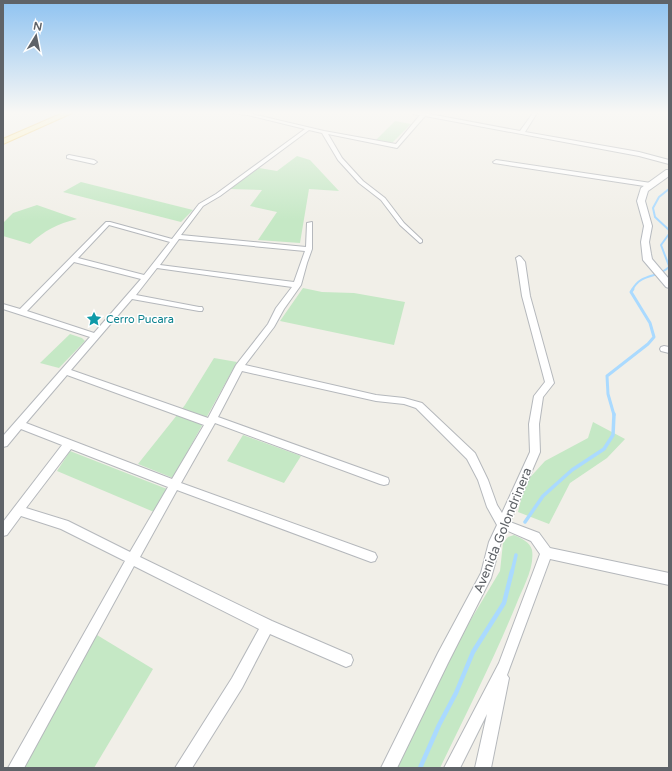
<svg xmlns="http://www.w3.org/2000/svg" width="672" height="771" font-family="'Varela Round',sans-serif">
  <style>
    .green { fill: #c5e8c5 }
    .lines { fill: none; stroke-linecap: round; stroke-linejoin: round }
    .stream-far3 { stroke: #aadaff; stroke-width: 2 }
    .stream-far2 { stroke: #aadaff; stroke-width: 3 }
    .stream-far1 { stroke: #aadaff; stroke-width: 3.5 }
    .stream { stroke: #aadaff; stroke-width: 4.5 }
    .street-casing { stroke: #b5b8bc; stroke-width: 2 }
    .secondary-casing { stroke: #b6babf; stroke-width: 2 }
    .primary-casing { stroke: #f2c960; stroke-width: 2 }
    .street { fill: #fff; fill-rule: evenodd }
    .secondary { fill: #fff; fill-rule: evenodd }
    .primary { fill: #fff2af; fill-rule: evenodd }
    .labels { text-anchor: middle; stroke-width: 3; stroke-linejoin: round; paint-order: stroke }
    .culture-label { font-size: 11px; fill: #0d838f; stroke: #fff; text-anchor: start }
    .near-street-label { font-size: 13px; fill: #5f6368; stroke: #fff }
  </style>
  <rect width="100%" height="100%" fill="#f1efe8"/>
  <g class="green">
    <path d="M395 121 411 124 392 143 376 140Z"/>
    <path d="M297 156 310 160 339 191 309 189 300 243 258 240 277 212 250 206 262 190 229 189 259 168 277 171Z"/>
    <path d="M81 182 193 210 181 222 63 192Z"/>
    <path d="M37 205 77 219C57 224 45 230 30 244L3 236V223L13 213Z"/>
    <path d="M303 288 322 292 354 293 405 302 394 345 280 321Z"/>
    <path d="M70 334 82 338 85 341 59 368 40 363Z"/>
    <path d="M214 358 237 362 173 478 138 464 185 405Z"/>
    <path d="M593 422 625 439 607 458 570 483 549 524 518 512 525 483 545 461 588 438Z"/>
    <path d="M243 435 301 456 284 483 227 461Z"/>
    <path d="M70 451 167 489 154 512 57 471Z"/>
    <path d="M514 535C521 538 530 542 532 550 535 568 522 589 516 605 493 661 466 714 440 768H397L464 631 500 571 503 543 508 537Z"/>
    <path d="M97 635 153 669 94 768H22Z"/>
  </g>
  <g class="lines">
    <g class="stream-far3">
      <path d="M669 189 659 197 653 208 655 217 669 230"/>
      <path d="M669 231V234L661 245 669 266"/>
      <path d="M632 290C642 272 657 279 669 267"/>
    </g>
    <path class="stream-far2" d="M614 415 608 394 607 376 648 344 654 337 650 323 631 292 633 289"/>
    <g class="stream-far1">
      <path d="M525 522 543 496 572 470 604 449 613 435 614 414"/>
      <path d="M512 572 516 555"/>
    </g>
    <path class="stream" d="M420 768 439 725 456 693 473 652 504 603 512 571"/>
    <g class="street-casing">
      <g id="street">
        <path d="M231 113H248L324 131 396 144 420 115 413 114V113H424L520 131 533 113H537L525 132 639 152 669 160V164L639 156 425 116 397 148 328 134 342 158 363 181 385 198 404 223 422 240V242L420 243 400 225 381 200 359 183 338 160 322 133 309 130 220 196 203 206 181 235 306 247 307 223 312 222V249L307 263 301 285 284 309 274 327 245 365 376 395 404 398 422 403 475 453 488 480 497 505 502 513 530 452 529 424 534 396 545 382 522 296 517 262 516 258 519 256 521 257 525 262 530 296 554 383 543 397 539 424 540 452 510 522 539 533 550 548 669 573V585L550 559 507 675 509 678 491 768H475L487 714 460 768H444L499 663 540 554 531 541 506 530 501 542 491 578 448 663 397 768H381L438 653 481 573 489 542 497 525 487 507 478 480 467 459 416 408 404 404 376 401 242 371 218 417 388 478 389 481 388 484 384 485 380 484 215 423 181 483 375 553 377 557 375 561 371 562 177 490 140 557 272 621 351 655 353 660 351 665 346 667 270 634 242 688 192 768H175L232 678 259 629 134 566 24 768H8L125 561 61 529 21 516 7 535 3 536V522L62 445 21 429 7 446 3 447V436L90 337 3 309V304L20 309 106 222H110L172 239 199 204 216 194 305 129 248 115ZM109 225 170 242 144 275 78 258ZM179 239 305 251 294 282 160 265ZM74 262 141 279 94 333 27 311ZM157 268 292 287 276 308 268 324 236 365 208 418 71 370 132 299 199 311H202L203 309 202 307H199L136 295ZM67 375 204 425 172 479 26 423ZM71 449 168 487 130 552 68 521 26 508Z"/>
        <path d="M69 155 94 160 97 162 94 164 67 158V156Z"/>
        <path d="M496 160 651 183 654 185 651 187 494 163 493 162Z"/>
        <path d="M664 346 669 347V353L661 351 660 349 661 347Z"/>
      </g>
    </g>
    <g class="secondary-casing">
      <path id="secondary" d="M666 170H669V176L648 191 645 201 652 226 649 242 651 254 652 259 669 279V288L666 287 643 260 641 242 644 226 637 201 641 188Z"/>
    </g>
    <g class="primary-casing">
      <path id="primary" d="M63 113H72L3 144V139Z"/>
    </g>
    <use href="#street" class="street"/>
    <use href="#secondary" class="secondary"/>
    <use href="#primary" class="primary"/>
  </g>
  <linearGradient id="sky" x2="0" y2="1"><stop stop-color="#8fc3f1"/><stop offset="0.51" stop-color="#f9f8f5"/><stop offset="1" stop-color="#f9f8f5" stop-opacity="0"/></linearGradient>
  <rect width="672" height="221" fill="url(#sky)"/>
  <defs>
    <g id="sight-bare" transform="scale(1.2)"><path d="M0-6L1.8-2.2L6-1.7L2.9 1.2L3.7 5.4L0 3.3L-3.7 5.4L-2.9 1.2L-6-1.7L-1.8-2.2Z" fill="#0f9aa8" stroke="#fff" stroke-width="2.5" paint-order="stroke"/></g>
  </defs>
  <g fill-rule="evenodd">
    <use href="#sight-bare" x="94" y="319"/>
  </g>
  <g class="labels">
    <g class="culture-label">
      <text x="106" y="323">Cerro Pucara</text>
    </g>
    <g class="near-street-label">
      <text transform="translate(502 530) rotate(-68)" y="5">Avenida Golondrinera</text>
    </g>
  </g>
  <rect width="672" height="771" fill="none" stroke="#5f6368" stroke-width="8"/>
  <g transform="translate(36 36) rotate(10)" stroke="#ffffff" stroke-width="3" paint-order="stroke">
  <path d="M0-3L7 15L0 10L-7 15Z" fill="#5f6368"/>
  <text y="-6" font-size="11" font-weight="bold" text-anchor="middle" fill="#5f6368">N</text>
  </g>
</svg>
